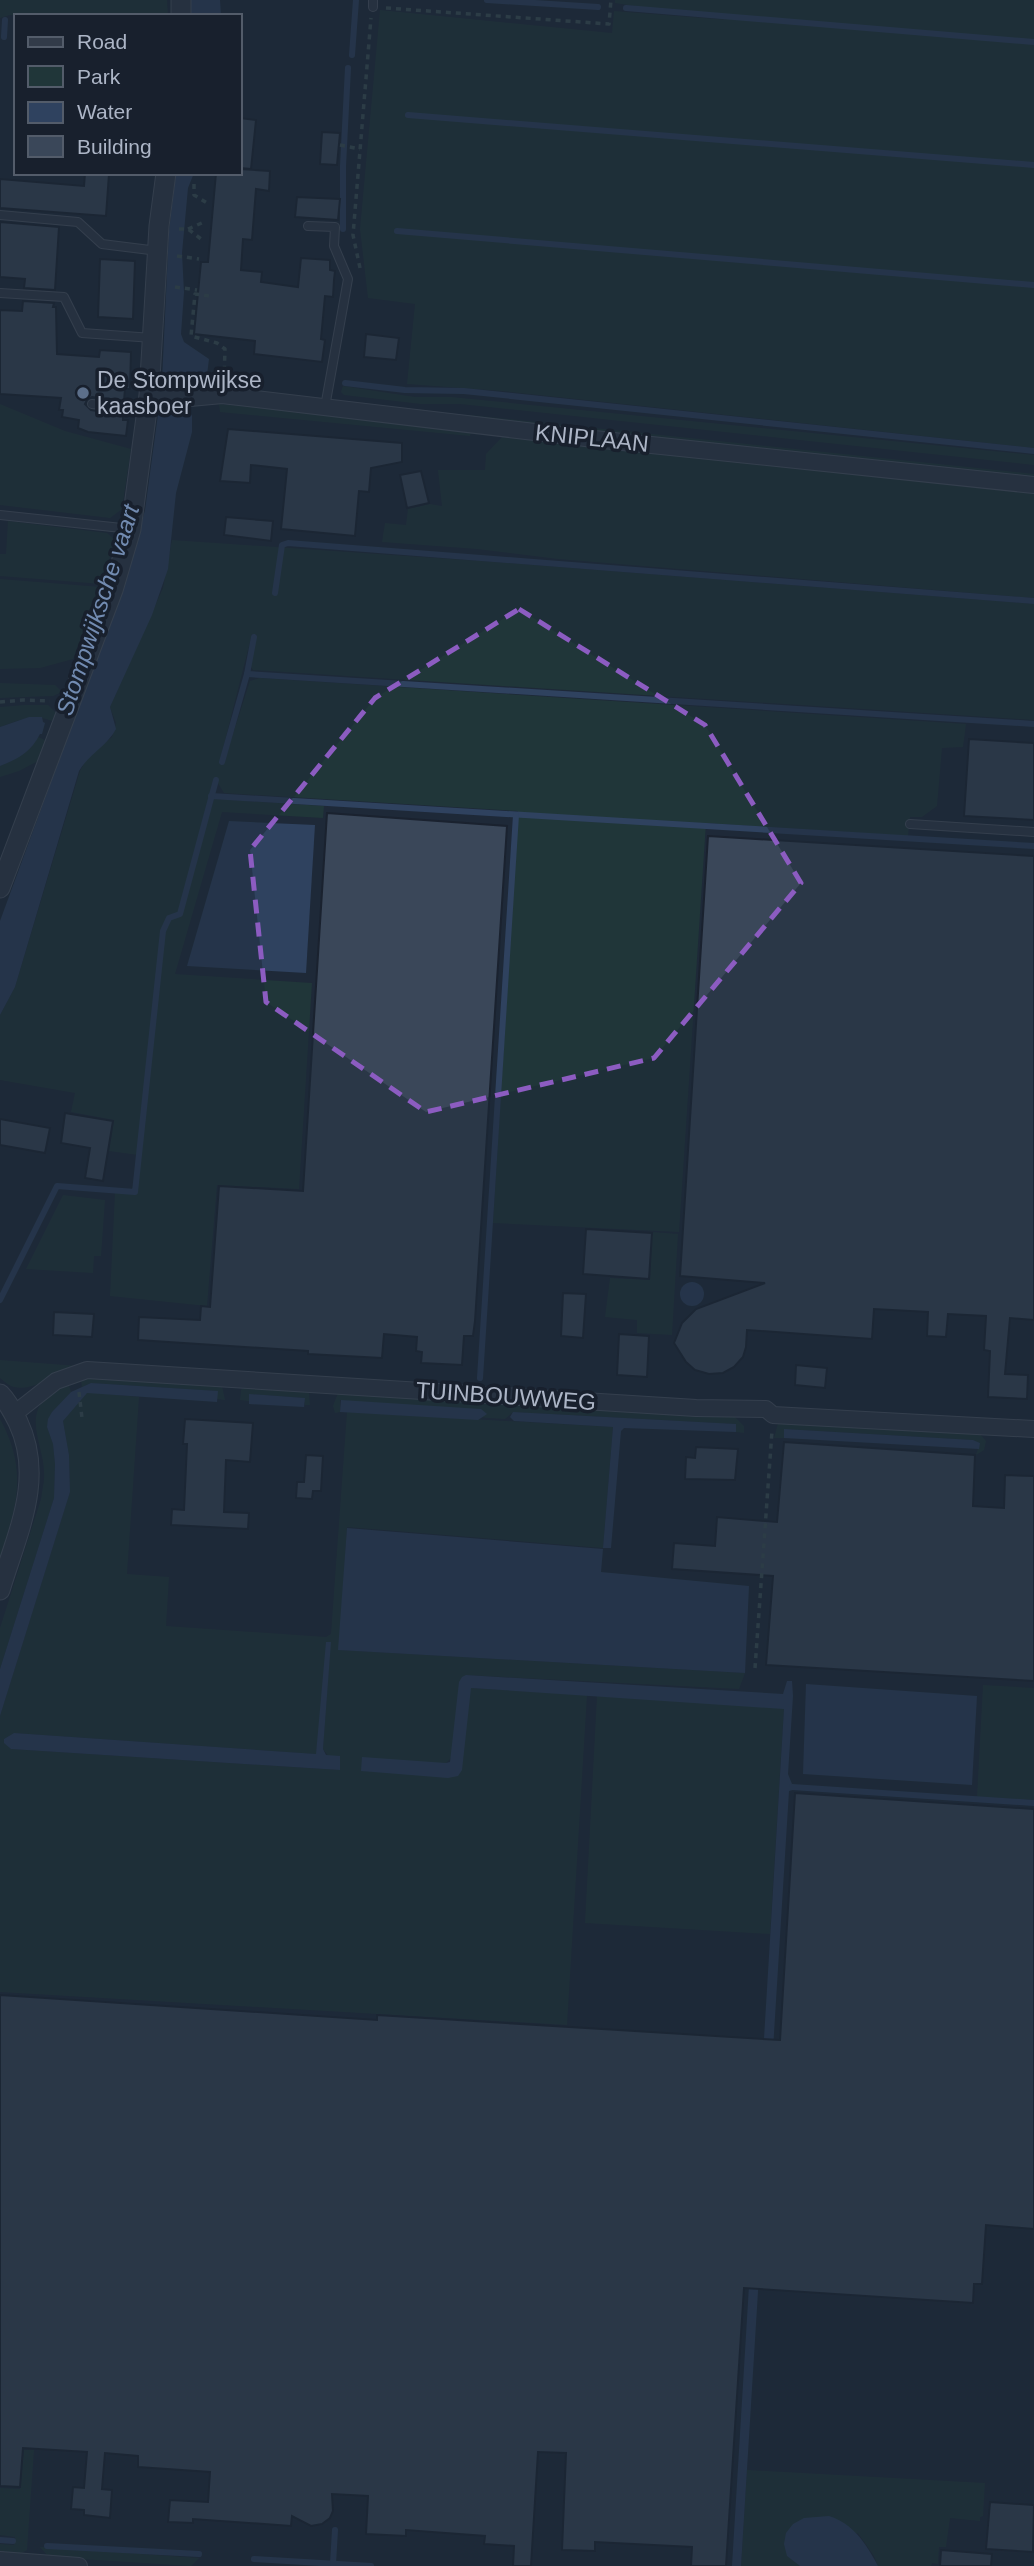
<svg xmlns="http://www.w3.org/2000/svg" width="1034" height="2566" font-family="Arial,sans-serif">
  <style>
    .green { fill: #203639; fill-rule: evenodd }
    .water { fill: #2f425f }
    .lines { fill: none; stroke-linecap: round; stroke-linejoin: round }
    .stream { stroke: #2f425f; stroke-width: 6 }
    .building { fill: #3a4759; stroke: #1a222f; stroke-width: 2 }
    .service-casing { stroke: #505867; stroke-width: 10 }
    .minor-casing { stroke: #505867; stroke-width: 18 }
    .tertiary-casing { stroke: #505867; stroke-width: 21 }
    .path { stroke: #3e5357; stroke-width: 3.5; stroke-dasharray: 5 5; stroke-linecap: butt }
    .service { stroke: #323b49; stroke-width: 8 }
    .minor { stroke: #323b49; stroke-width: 16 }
    .tertiary { stroke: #323b49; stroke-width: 19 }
    .marked { fill: none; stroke: #8c5cc1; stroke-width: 5; stroke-dasharray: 14 9; stroke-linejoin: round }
    .service-dot { fill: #5c6f8a; stroke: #18202d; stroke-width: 2.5 }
    .labels { text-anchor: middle; stroke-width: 7; stroke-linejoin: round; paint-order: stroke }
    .poi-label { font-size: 23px; fill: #acb5c6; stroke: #18202d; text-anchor: start }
    .street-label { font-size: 23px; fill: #acb5c6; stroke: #18202d }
    .water-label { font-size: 24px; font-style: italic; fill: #728bb1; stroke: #18202d }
  </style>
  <rect width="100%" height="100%" fill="#1e2938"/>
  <g class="green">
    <path d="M0 0H167L168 16 10 15 0 18Z"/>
    <path d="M615 0H1034V448L502 391 407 384 415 304 368 298 360 229 380 10 612 33 614 11 728 20 615 3Z"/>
    <path d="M343 386 415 397H451L1034 455V465L460 404H421L344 395 341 392Z"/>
    <path d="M0 404 65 431 131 449 122 509 110 518 0 505Z"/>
    <path d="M219 404 358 417 471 432 470 436 220 412Z"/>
    <path d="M470 415 1034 474V479L850 457 842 459 448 416Z"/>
    <path d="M502 437 1034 490V598L558 559 477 549 382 542 385 523 406 525 408 509 430 504 442 506 438 470H485L486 454Z"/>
    <path d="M8 521 107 533 115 540 102 584 0 576V554H6Z"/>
    <path d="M172 540 494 562 1034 604V720L253 670 250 665 257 635 252 634 220 760 224 762 250 681 260 678 966 724 963 747 942 748 937 806 922 817H910L908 836 706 823 679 1232 493 1223 518 811 224 793 216 780H213L184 897 214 799 324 806 323 818 222 812 175 974 312 983 299 1189 217 1185 207 1306 110 1296 115 1192H135L138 1155 109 1151 114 1120 71 1112 75 1093 0 1080V1015L15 987 80 771 87 758 112 737 116 723 110 707 163 588Z"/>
    <path d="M0 579 101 587 73 659 40 668 0 669Z"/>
    <path d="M0 683 55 685 62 692 53 696 0 698Z"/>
    <path d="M24 705H48L56 713 52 721C33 713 19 720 0 727V707Z"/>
    <path d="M38 737 45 740 38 761 19 771 0 777V766C16 759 30 753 38 737Z"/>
    <path d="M63 1195 105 1200 101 1256H94L93 1273 26 1269Z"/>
    <path d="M652 1232 678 1234 672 1335 637 1333V1320L605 1317 610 1278 650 1280Z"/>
    <path d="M0 1360 78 1366C62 1373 31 1392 14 1387 9 1386 4 1381 0 1378Z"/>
    <path d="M88 1377 222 1386 225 1400 217 1399V1391L91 1383 82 1387 81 1380Z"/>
    <path d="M68 1383 71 1392 52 1412 47 1427 53 1444 55 1464 54 1498 0 1669V1628L41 1499C42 1490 45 1481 44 1472 44 1450 27 1422 42 1402 48 1393 60 1388 68 1383Z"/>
    <path d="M245 1386 303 1391 309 1393 310 1405H305L304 1398 250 1394 249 1401 240 1400 241 1390Z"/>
    <path d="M87 1392 139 1397 127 1574 169 1577 166 1626 326 1637 331 1634 347 1412 613 1427 603 1548 347 1527 339 1650 745 1673 739 1689 466 1675 452 1757 446 1763 448 1778 471 1688 587 1695 567 2025 0 1992V1716L70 1492 69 1455 63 1421ZM330 1650 323 1749 339 1770 11 1749 4 1742V1739L14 1733 316 1754Z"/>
    <path d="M338 1393 735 1417 744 1426V1433L736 1432V1424L513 1412 505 1419 488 1418 340 1400V1412L335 1413 333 1406Z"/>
    <path d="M0 1419C28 1470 17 1506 0 1558Z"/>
    <path d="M779 1420 978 1432 986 1441 984 1450 976 1455 980 1443 973 1440 785 1429 784 1438H774Z"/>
    <path d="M983 1685 1034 1688V1800L977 1797Z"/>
    <path d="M597 1696 784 1708 770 1934 585 1923Z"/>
    <path d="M24 2450H34L27 2550 18 2555 0 2554V2544L14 2545 15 2537 0 2535V2488L20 2489Z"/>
    <path d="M747 2470 985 2483 983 2516 980 2517V2521L950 2518 946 2547H939L938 2564 932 2563 931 2566H878L874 2556 858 2533 787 2556 800 2566H741Z"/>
    <path d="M40 2547 199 2558 191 2566 49 2557Z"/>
  </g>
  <g class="water">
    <path d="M189 0H220L221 16H190Z"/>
    <path d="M176 173H194L188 188 182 253 184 292 181 334 184 342 209 359 207 375 189 381 187 408 192 416V432L176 493 168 569 152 615 110 707 116 729C107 746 89 754 79 771L15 987 0 1015V921L130 567 145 510 159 407 166 404 168 387 162 380 169 231Z"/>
    <path d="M29 717H42L43 722 45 723 42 734H40C31 752 18 759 0 766V727Z"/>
    <path d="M229 821 315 825 306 973 187 966Z"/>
    <circle cx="692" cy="1294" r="12"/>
    <path d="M91 1383 218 1391 217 1402 87 1393 63 1421 69 1455 70 1492 0 1716V1669L54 1498 55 1464 53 1444 47 1427 48 1419 52 1412 71 1392Z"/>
    <path d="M249 1394 305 1398 304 1407 249 1404Z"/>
    <path d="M341 1400 481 1409 487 1414 478 1420 340 1412Z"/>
    <path d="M513 1412 736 1424V1432L624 1428 621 1431 611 1548H603L613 1427 514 1421 510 1417Z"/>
    <path d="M784 1429 973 1440 980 1443 979 1449 784 1438Z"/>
    <path d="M347 1528 603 1549 601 1572 749 1586 745 1673 338 1650Z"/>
    <path d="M326 1642H331L323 1749 326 1755 340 1756V1770L11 1749 4 1743V1739L14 1733 316 1754Z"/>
    <path d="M466 1675 783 1694 787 1681H792L793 1696 788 1774 792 1784 800 1788 789 1791 741 2566H732L784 1709 471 1688 462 1770 458 1776 448 1778 361 1771 362 1757 446 1763 450 1762 459 1682 462 1677Z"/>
    <path d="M806 1684 977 1696 972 1785 803 1774Z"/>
    <path d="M829 2516C854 2524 866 2544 878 2566H800L787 2556 784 2544 786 2533 793 2524 804 2518Z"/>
  </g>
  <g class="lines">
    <g class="stream">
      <path d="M487 0 598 7"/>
      <path d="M626 8 1034 42"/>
      <path d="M4 37 5 20"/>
      <path d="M352 55 356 0"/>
      <path d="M408 115 1034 165"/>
      <path d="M343 229V166L348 68"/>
      <path d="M397 231 1034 285"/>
      <path d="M345 383 405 390 464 391 1034 451"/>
      <path d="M275 593 282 545 288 543 1034 601"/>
      <path d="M247 674 1034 724"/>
      <path d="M222 762 247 674 254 637"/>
      <path d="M211 796 1034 846"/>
      <path d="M0 1300 57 1186 135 1192 163 931 169 918 180 914 216 780"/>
      <path d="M480 1378 516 815"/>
      <path d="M792 1787 1034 1803"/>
      <path d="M0 2540 13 2541"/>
      <path d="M47 2546 199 2554"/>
      <path d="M254 2559 371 2566"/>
      <path d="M333 2564 335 2530"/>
    </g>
  </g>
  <g class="building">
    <path d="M240 118 256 120 251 169 240 168Z"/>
    <path d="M322 132 340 133 337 165 320 164Z"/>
    <path d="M240 169 270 171 269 191 256 189 252 240 243 239 241 270 262 272 261 282 298 287 301 258 330 260V270L335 271 334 280 333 297 325 296 321 339 325 340 322 362 254 354 255 341 194 334 201 262H208L216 173H240Z"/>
    <path d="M85 173 109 174 106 216 0 208V179L84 186Z"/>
    <path d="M297 197 340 199 338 220 295 217Z"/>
    <path d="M0 222 59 227 55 290 24 288 25 279 0 277Z"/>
    <path d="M100 259 135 261 133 319 98 317Z"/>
    <path d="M23 301 54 303 53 307H56L57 354 99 357 100 350 131 352 130 389H125L124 401 92 397 87 400 85 404 91 410 123 415V420H128L126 436 88 432 78 428 79 420 62 417 63 410H59L61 398 0 394V310L22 311Z"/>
    <path d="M366 334 399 338 396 360 364 357Z"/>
    <path d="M228 429 402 443V462L371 468 369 492 359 491 355 536 281 529 287 469 251 465 250 483 220 481Z"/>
    <path d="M421 471 429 503 407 508 400 475Z"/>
    <path d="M226 517 273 521 271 541 224 535Z"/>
    <path d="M969 739 1034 743V820L964 816Z"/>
    <path d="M327 813 507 826 475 1321 473 1336H464L462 1365 421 1363 422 1352 416 1351 417 1337 384 1334 382 1358 308 1354V1351L138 1340 139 1317 200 1320 201 1306 210 1307 219 1186 303 1191Z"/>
    <path d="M708 836 1034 856V1320L1010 1318 1005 1374 1028 1375 1027 1399 988 1397 990 1351 984 1350 986 1316 948 1314 946 1337 927 1336 928 1312 874 1309 872 1339 747 1330 746 1347 743 1357 734 1367 723 1373 709 1374 695 1370 686 1362 674 1343 682 1323 696 1309 765 1283 680 1276Z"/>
    <path d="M65 1113 113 1121 103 1181 85 1178 90 1148 61 1143Z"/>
    <path d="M0 1119 50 1128 45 1153 0 1145Z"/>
    <path d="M586 1229 652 1233 649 1279 583 1274Z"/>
    <path d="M563 1293 586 1294 583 1338 561 1336Z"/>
    <path d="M54 1312 94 1314 92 1337 53 1335Z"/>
    <path d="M619 1334 649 1336 647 1377 617 1375Z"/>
    <path d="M796 1365 827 1368 825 1388 795 1385Z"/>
    <path d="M185 1419 253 1423 250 1462 226 1460 224 1512 249 1513 248 1529 171 1525 172 1509 184 1510 187 1444H183Z"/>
    <path d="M784 1442 975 1455 973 1506 1004 1508 1005 1475 1034 1476V1681L766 1665 773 1576 672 1569 674 1543 715 1546 717 1517 777 1522Z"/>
    <path d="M696 1447 738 1449 735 1480 685 1479 686 1457 695 1458Z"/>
    <path d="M306 1455 323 1456 321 1491H313L312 1499 296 1498 297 1482H304Z"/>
    <path d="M795 1793 1034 1809V2229L986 2225 982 2284H974L973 2303 744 2288 726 2566H691L692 2547 595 2542V2551L562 2550 566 2453 538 2452 531 2566H513L514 2546 484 2544 485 2536 406 2530V2536L366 2534 368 2496 332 2494 333 2511 330 2518 322 2524 311 2526 292 2516 291 2526 193 2519V2523L168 2522 170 2500 208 2502 210 2472 138 2467V2456L105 2453 102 2489 112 2490 110 2518 84 2515V2510L71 2509 73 2487 84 2488 87 2452 23 2448 20 2487 0 2486V1995L377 2020V2015L780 2040Z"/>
    <path d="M990 2502 1034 2505 1033 2552 986 2549Z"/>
    <path d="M941 2550 992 2554 991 2566H940Z"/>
  </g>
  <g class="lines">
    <g class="service-casing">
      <g id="service">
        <path d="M373 7V0"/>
        <path d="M0 215 78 222 102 244 158 251"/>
        <path d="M308 226 335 227 334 246 348 279 325 407"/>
        <path d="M0 293 64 297 82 333 153 338"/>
        <path d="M92 404 147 411"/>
        <path d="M0 515 131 529"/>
        <path d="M910 824 1034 832"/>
      </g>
    </g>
    <g class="minor-casing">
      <g id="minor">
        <path d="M149 395 190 398 222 395 594 439 1034 485"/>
        <path d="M14 1414 56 1381 87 1370 696 1408 766 1409 773 1415 1034 1429"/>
        <path d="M0 2560 79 2566"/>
      </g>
    </g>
    <g class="tertiary-casing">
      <g id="tertiary">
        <path d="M181 16V0"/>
        <path d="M0 888 113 590 131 529 149 395 159 226 166 173"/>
        <path d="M0 1394C8 1402 13 1412 18 1422 45 1479 17 1533 0 1590"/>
      </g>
    </g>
    <g class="path">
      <path d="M386 8 609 24 611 0"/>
      <path d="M340 145 360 149"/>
      <path d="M194 184V195L207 203"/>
      <path d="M179 229H188L201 239"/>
      <path d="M188 229 204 222"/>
      <path d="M177 256 199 259"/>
      <path d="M360 268 353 235 371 18"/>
      <path d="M175 287 197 290"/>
      <path d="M209 296 195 294 191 336 217 343 225 349 224 380"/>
      <path d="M0 702 23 700 50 701"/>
      <path d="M79 1392 82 1418"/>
      <path d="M755 1668 772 1431"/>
    </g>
    <use href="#service" class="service"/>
    <use href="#minor" class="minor"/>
    <use href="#tertiary" class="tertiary"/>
  </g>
  <path d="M0 0H1034V2566H0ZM519 609 705 725 801 883 654 1058 426 1112 266 1002 250 850 375 698Z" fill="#1e2938" fill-opacity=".55" fill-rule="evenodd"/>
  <path class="marked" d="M519 609 705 725 801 883 654 1058 426 1112 266 1002 250 850 375 698Z"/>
  <circle class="service-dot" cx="83" cy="393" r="7"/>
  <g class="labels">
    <g class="poi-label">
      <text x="97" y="388">De Stompwijkse<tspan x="97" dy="26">kaasboer</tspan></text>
    </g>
    <g class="street-label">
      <text transform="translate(592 438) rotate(6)" y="8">KNIPLAAN</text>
      <text transform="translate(506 1396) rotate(4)" y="8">TUINBOUWWEG</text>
    </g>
    <g class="water-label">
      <text transform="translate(98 610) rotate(-72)" y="8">Stompwijksche vaart</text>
    </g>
  </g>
  <rect x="14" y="14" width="228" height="161" fill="#18202d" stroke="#535c6a" stroke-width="2"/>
  <rect x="28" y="37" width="35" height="10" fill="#323b49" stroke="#535c6a" stroke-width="2"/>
  <text x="77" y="49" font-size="21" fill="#acb5c6">Road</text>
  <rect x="28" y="66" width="35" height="21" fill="#203639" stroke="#535c6a" stroke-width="2"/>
  <text x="77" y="84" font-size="21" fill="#acb5c6">Park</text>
  <rect x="28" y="102" width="35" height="21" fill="#2f425f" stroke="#535c6a" stroke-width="2"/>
  <text x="77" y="119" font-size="21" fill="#acb5c6">Water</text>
  <rect x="28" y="136" width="35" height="21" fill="#3a4759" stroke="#535c6a" stroke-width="2"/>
  <text x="77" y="154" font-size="21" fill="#acb5c6">Building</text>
</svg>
